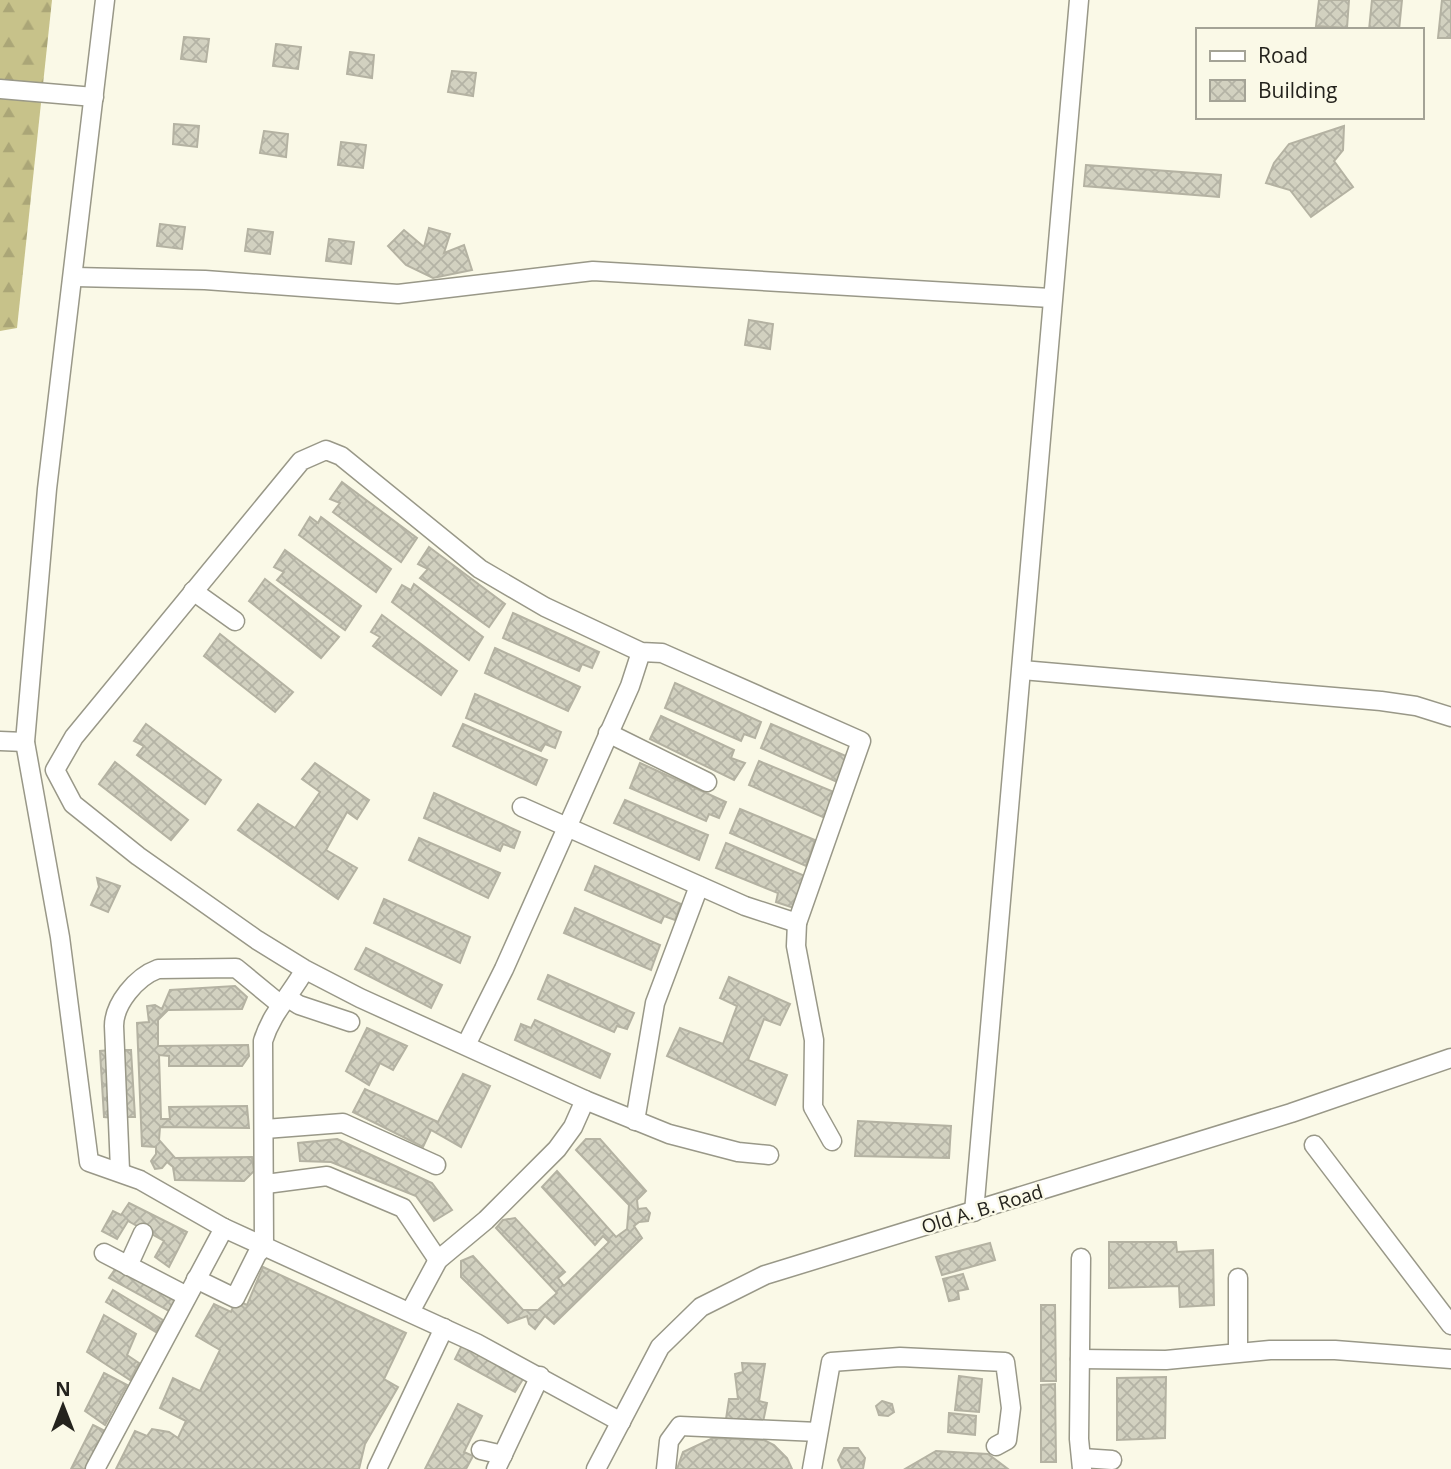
<svg xmlns="http://www.w3.org/2000/svg" width="1451" height="1469" font-family="'Open Sans',sans-serif">
  <style>
    .forest { fill: url(#forest-firs) }
    .building { fill: url(#building-cross-hatch); stroke: #b4b2a2; stroke-width: 2 }
    .lines { fill: none; stroke-linecap: round; stroke-linejoin: round }
    .minor-casing { stroke: #999888; stroke-width: 21 }
    .minor { stroke: #fff; stroke-width: 18 }
    .labels { text-anchor: middle; stroke-width: 5; stroke-linejoin: round; paint-order: stroke }
    .street-label { font-size: 19px; fill: #24231d; stroke: #faf9e7 }
  </style>
  <defs>
    <pattern id="forest-firs" width="22" height="20" patternUnits="userSpaceOnUse" patternTransform="scale(1.75)"><rect width="22" height="20" fill="#c7c28a"/><path d="M5 1l3.5 6h-7zM16 11l3.5 6h-7z" fill="#aba677"/></pattern>
    <pattern id="building-cross-hatch" width="8" height="8" patternUnits="userSpaceOnUse" patternTransform="scale(1.75)"><rect width="8" height="8" fill="#d2d1c0"/><path d="M0 0l8 8M0 8l8-8" fill="none" stroke="#b4b3a5"/></pattern>
  </defs>
  <rect width="100%" height="100%" fill="#faf9e7"/>
  <path class="forest" d="M0 0H52L17 328 0 331Z"/>
  <g class="building">
    <path d="M1319 0H1349L1347 28 1316 26Z"/>
    <path d="M1372 0H1402L1399 30H1369Z"/>
    <path d="M1442 0H1451V38H1438Z"/>
    <path d="M184 37 209 39 206 62 181 59Z"/>
    <path d="M276 44 301 47 298 69 273 66Z"/>
    <path d="M350 52 374 55 372 78 347 74Z"/>
    <path d="M452 71 476 73 473 96 448 92Z"/>
    <path d="M174 124 199 126 197 147 173 144Z"/>
    <path d="M1344 126 1343 150 1334 161 1353 187 1311 217 1290 190 1266 183 1274 163 1289 144Z"/>
    <path d="M264 131 288 134 286 157 260 153Z"/>
    <path d="M341 142 366 145 363 168 338 165Z"/>
    <path d="M1086 165 1221 175 1219 197 1084 186Z"/>
    <path d="M160 224 185 227 182 249 157 246Z"/>
    <path d="M429 228 450 234 444 253 464 245 472 270 433 278 406 265 388 246 404 230 424 247Z"/>
    <path d="M248 229 273 232 270 254 245 251Z"/>
    <path d="M329 239 354 242 351 264 326 261Z"/>
    <path d="M749 320 773 324 770 349 745 345Z"/>
    <path d="M342 482 417 538 401 562 333 512 340 503 330 499Z"/>
    <path d="M310 517 318 523 321 517 391 569 376 592 299 535Z"/>
    <path d="M429 547 505 604 489 627 420 578 428 569 418 564Z"/>
    <path d="M285 550 361 606 345 630 277 580 284 572 274 567Z"/>
    <path d="M265 579 339 637 321 658 249 601Z"/>
    <path d="M414 584 483 637 469 660 392 602 402 585 411 590Z"/>
    <path d="M513 613 599 652 592 668 582 664 579 671 503 638Z"/>
    <path d="M382 615 457 671 441 695 373 646 380 637 371 632Z"/>
    <path d="M220 634 293 692 275 712 204 656Z"/>
    <path d="M495 648 580 687 568 711 485 673Z"/>
    <path d="M675 683 761 722 755 738 744 734 741 741 665 708Z"/>
    <path d="M475 694 561 732 555 748 545 744 541 751 466 718Z"/>
    <path d="M661 716 734 750 731 758 745 763 734 780 650 739Z"/>
    <path d="M146 724 221 780 205 804 137 755 144 746 134 741Z"/>
    <path d="M463 724 547 760 536 785 453 746Z"/>
    <path d="M771 724 846 756 837 782 761 748Z"/>
    <path d="M759 761 834 792 825 818 749 785Z"/>
    <path d="M115 762 188 820 171 840 99 784Z"/>
    <path d="M315 763 369 800 357 819 347 812 326 850 357 868 338 899 238 830 258 804 295 828 320 792 302 779Z"/>
    <path d="M640 763 726 802 719 818 709 814 706 821 630 788Z"/>
    <path d="M434 793 520 832 514 848 503 844 500 851 424 818Z"/>
    <path d="M625 800 708 835 699 860 614 823Z"/>
    <path d="M740 809 815 840 806 866 730 833Z"/>
    <path d="M419 838 500 873 488 898 409 860Z"/>
    <path d="M726 843 805 876 794 908 776 902 778 893 716 868Z"/>
    <path d="M595 866 681 904 675 920 664 916 661 923 585 890Z"/>
    <path d="M97 878 120 886 108 912 91 905 99 887Z"/>
    <path d="M384 899 470 937 460 963 374 923Z"/>
    <path d="M575 908 660 945 651 970 564 933Z"/>
    <path d="M366 948 442 985 431 1008 355 969Z"/>
    <path d="M548 975 634 1013 627 1029 617 1026 614 1032 538 999Z"/>
    <path d="M729 977 790 1004 780 1025 764 1019 748 1060 787 1075 775 1105 667 1056 680 1028 723 1044 737 1006 720 998Z"/>
    <path d="M235 986 247 997 242 1009 168 1010 158 1020V1046L248 1045 249 1056 242 1066H169V1056L159 1055 161 1119H170L169 1107 247 1106 249 1128 160 1127 159 1140 175 1158 252 1157 254 1171 244 1181 175 1180 173 1167 167 1162 162 1168 155 1169 151 1161 156 1154V1147L142 1146 137 1023 149 1022 147 1006 155 1005 162 1009 170 990Z"/>
    <path d="M535 1020 610 1054 600 1078 515 1040 521 1024 531 1028Z"/>
    <path d="M367 1028 407 1046 393 1070 380 1063 369 1085 346 1071Z"/>
    <path d="M110 1050 114 1118 104 1117 100 1051Z"/>
    <path d="M120 1050H131L135 1117H125Z"/>
    <path d="M463 1074 490 1086 461 1147 431 1130 423 1147 353 1112 365 1089 438 1122Z"/>
    <path d="M858 1121 951 1126 949 1158 855 1156Z"/>
    <path d="M337 1139 432 1183 452 1210 434 1221 416 1196 331 1162 300 1161 298 1143Z"/>
    <path d="M586 1139H600L646 1191 637 1200 638 1209 646 1208 650 1213 648 1221 639 1222 634 1226 642 1238 554 1324 545 1316 535 1329 529 1324 527 1316 508 1323 461 1277V1261L473 1256 523 1310H538L557 1293 496 1228 503 1220 515 1218 565 1272 558 1278 564 1286 609 1242 603 1236 595 1245 542 1187 557 1171 616 1237 627 1229 629 1205 576 1150Z"/>
    <path d="M129 1203 187 1232 169 1267 155 1257 164 1241 128 1221 117 1239 102 1231 113 1211 121 1215Z"/>
    <path d="M1109 1242H1176L1177 1252 1213 1250 1214 1305 1180 1307 1179 1286 1109 1288Z"/>
    <path d="M990 1243 995 1260 942 1275 936 1257Z"/>
    <path d="M263 1267 406 1333 384 1379 398 1387 365 1444 359 1469H116L135 1431 147 1436 152 1429 169 1432 178 1438 186 1421 160 1408 173 1378 200 1391 220 1350 196 1336 214 1304 231 1312 236 1300 247 1305Z"/>
    <path d="M116 1268 177 1302 169 1311 109 1278Z"/>
    <path d="M963 1274 968 1289 958 1291 959 1299 949 1301 943 1279Z"/>
    <path d="M113 1290 163 1320 156 1332 106 1302Z"/>
    <path d="M1041 1305H1055L1056 1381H1041Z"/>
    <path d="M104 1315 136 1334 127 1355 139 1363 130 1380 87 1352Z"/>
    <path d="M462 1345 525 1376 515 1392 455 1359Z"/>
    <path d="M742 1363 765 1364 759 1401 767 1403 763 1422 726 1419 729 1399H738L735 1374 743 1372Z"/>
    <path d="M104 1373 127 1385 105 1425 85 1411Z"/>
    <path d="M959 1376 982 1379 979 1412 955 1410Z"/>
    <path d="M1166 1377 1165 1438 1117 1440V1378Z"/>
    <path d="M1055 1384 1056 1462H1041V1385Z"/>
    <path d="M882 1401 892 1404 894 1412 888 1416 879 1415 876 1406Z"/>
    <path d="M458 1404 482 1416 464 1452 473 1456 466 1469H425Z"/>
    <path d="M949 1413 976 1416 975 1435 948 1432Z"/>
    <path d="M93 1425 105 1431 85 1469H71Z"/>
    <path d="M713 1438 764 1440 774 1445 787 1458 792 1469H677L683 1452Z"/>
    <path d="M844 1448H858L865 1458 863 1469H842L838 1460Z"/>
    <path d="M936 1451 988 1454 1008 1469H905Z"/>
  </g>
  <g class="lines">
    <g class="minor-casing">
      <g id="minor">
        <path d="M105 0 47 489 25 742 60 937 89 1162 140 1180 224 1228 476 1343 621 1422"/>
        <path d="M0 89 94 97"/>
        <path d="M75 277 205 280 398 294 593 271 1051 298"/>
        <path d="M193 591 235 621"/>
        <path d="M1022 670 1381 701 1416 706 1451 717"/>
        <path d="M608 733 707 782"/>
        <path d="M0 741 25 742"/>
        <path d="M522 807 745 906 797 923"/>
        <path d="M288 998 299 1005 350 1022"/>
        <path d="M466 1045 504 969 630 686 641 652"/>
        <path d="M635 1121 655 1003 699 886"/>
        <path d="M265 1129 343 1123 436 1165"/>
        <path d="M1314 1145 1451 1325"/>
        <path d="M769 1155 738 1152 669 1134 585 1100 360 998 304 969 257 940 138 856 73 804 55 770 74 737 301 461 326 450 341 456 480 569 545 607 641 652 662 653 861 741 797 923 796 946 814 1040 813 1107 832 1141"/>
        <path d="M120 1170 114 1026C114 1004 136 977 158 969L236 968 281 1005"/>
        <path d="M266 1184 327 1176 403 1208 438 1260"/>
        <path d="M974 1212 1079 0"/>
        <path d="M104 1253 187 1296"/>
        <path d="M1081 1258 1079 1439 1082 1469"/>
        <path d="M128 1266 143 1233"/>
        <path d="M1238 1278V1352"/>
        <path d="M196 1279 235 1298 257 1254 264 1247 263 1041C271 1015 287 999 301 976"/>
        <path d="M410 1312 438 1260 486 1220 557 1149 573 1127 585 1100"/>
        <path d="M1080 1359 1166 1360 1270 1350H1335L1451 1359"/>
        <path d="M481 1450 503 1455"/>
        <path d="M1082 1458 1112 1460"/>
        <path d="M95 1469 224 1228"/>
        <path d="M377 1469 444 1328"/>
        <path d="M496 1469 540 1376"/>
        <path d="M596 1469 660 1347 701 1307 765 1275 1291 1113 1451 1058"/>
        <path d="M666 1469 669 1441 680 1426 818 1432"/>
        <path d="M812 1469 831 1362 900 1357 1005 1362 1011 1408 1007 1440 996 1446"/>
      </g>
    </g>
    <use href="#minor" class="minor"/>
  </g>
  <g class="labels">
    <g class="street-label">
      <text transform="translate(982 1209) rotate(-17)" y="7">Old A. B. Road</text>
    </g>
  </g>
  <rect x="1196" y="28" width="228" height="91" fill="#faf9e7" stroke="#a4a396" stroke-width="2"/>
  <rect x="1210" y="51" width="35" height="10" fill="#ffffff" stroke="#a4a396" stroke-width="2"/>
  <text x="1258" y="63" font-size="21" fill="#24231d">Road</text>
  <rect x="1210" y="80" width="35" height="21" fill="url(#building-cross-hatch)" stroke="#a4a396" stroke-width="2"/>
  <text x="1258" y="98" font-size="21" fill="#24231d">Building</text>
  <g transform="translate(63 1406)" stroke="#faf9e7" stroke-width="5" paint-order="stroke">
  <path d="M0-5L12 26L0 18L-12 26Z" fill="#24231d"/>
  <text y="-10" font-size="19" font-weight="bold" text-anchor="middle" fill="#24231d">N</text>
  </g>
</svg>
